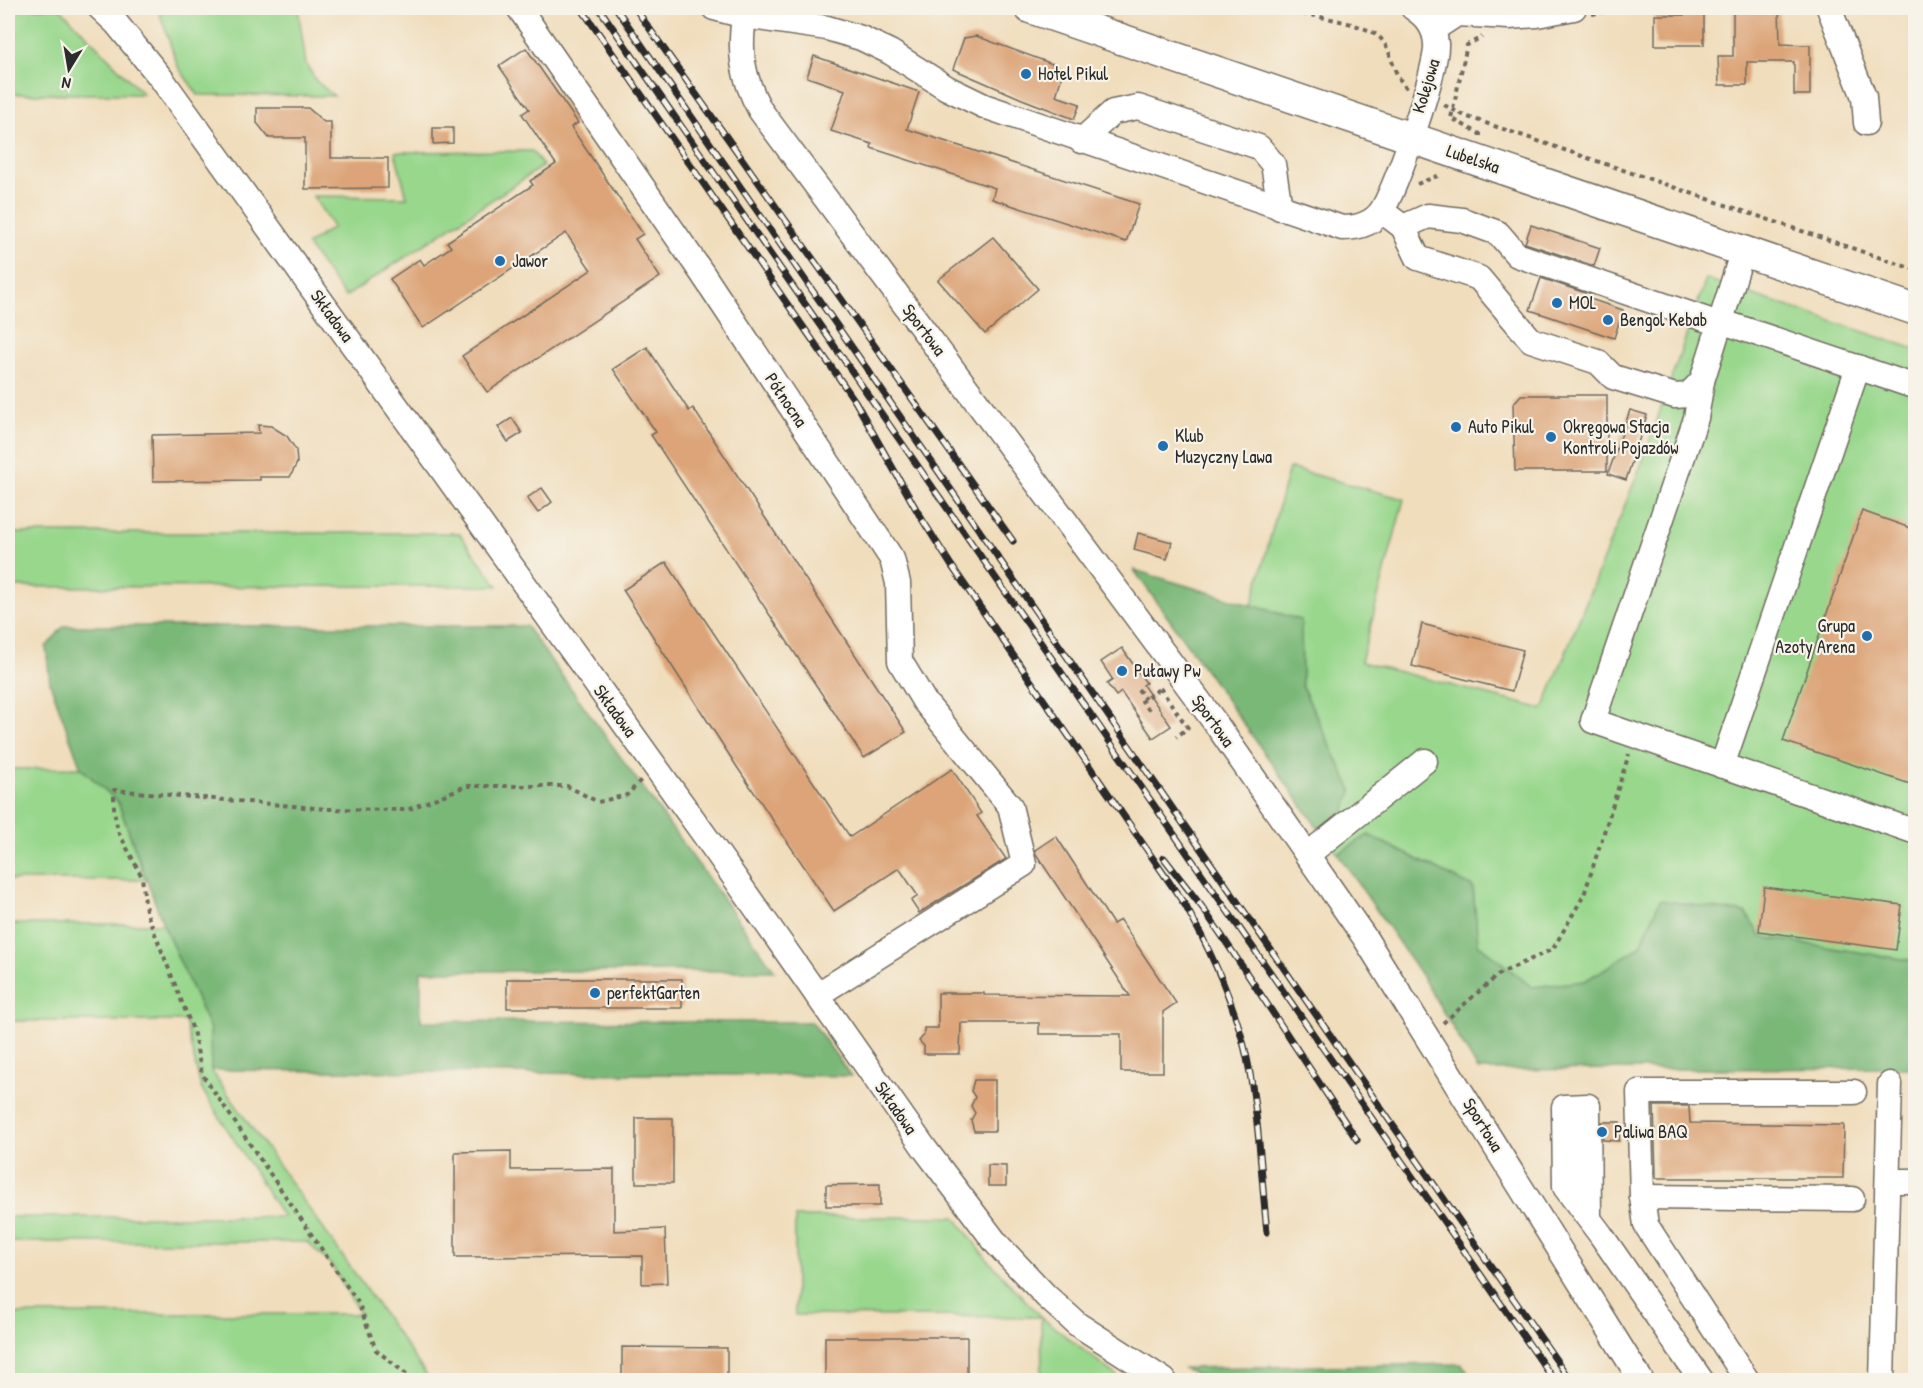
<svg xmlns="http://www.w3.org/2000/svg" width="1923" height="1388" font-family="'Patrick Hand',sans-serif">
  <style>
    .green { fill: #98d78c; stroke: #62815c; stroke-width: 1.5 }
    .forest { fill: #7ab878; stroke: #527252; stroke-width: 1.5 }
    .building { fill: #dca478 }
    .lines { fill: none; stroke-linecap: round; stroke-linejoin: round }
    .minor-casing { stroke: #70695e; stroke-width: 27 }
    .major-casing { stroke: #70695e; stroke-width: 33 }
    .path { stroke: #70695e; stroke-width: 4; stroke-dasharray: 4.5 4.5; stroke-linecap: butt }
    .minor { stroke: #fff; stroke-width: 24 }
    .major { stroke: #fff; stroke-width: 30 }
    .rail-casing { stroke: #2b2b2b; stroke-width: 7 }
    .rail { stroke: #f7f3e8; stroke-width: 4.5; stroke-dasharray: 14; stroke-linecap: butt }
    .poi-dot { fill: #1f6fb2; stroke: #f7f3e8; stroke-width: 2 }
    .labels { text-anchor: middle; stroke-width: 4.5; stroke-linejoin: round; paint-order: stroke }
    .poi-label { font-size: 18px; fill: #2b2b2b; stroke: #f7f3e8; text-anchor: start }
    .street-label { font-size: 18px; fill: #2b2b2b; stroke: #f7f3e8 }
  </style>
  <rect width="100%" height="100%" fill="#f7f3e8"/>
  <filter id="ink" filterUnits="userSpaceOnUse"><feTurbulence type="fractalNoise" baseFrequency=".0167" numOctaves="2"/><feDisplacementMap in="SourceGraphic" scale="12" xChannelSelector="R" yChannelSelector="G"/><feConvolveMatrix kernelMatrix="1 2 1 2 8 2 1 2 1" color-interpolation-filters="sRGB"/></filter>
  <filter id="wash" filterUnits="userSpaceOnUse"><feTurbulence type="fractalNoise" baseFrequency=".008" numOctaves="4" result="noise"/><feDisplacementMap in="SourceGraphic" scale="24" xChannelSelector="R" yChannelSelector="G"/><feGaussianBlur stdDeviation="1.35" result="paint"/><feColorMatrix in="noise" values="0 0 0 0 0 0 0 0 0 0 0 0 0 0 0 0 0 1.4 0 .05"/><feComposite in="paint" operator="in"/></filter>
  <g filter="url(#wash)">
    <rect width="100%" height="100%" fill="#f0ddbc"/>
    <g class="green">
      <path d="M8 8H60L143 94H8Z"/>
      <path d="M158 8H298L306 64 316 81 334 96 198 95 178 67Z"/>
      <path d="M532 151 543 166 345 297 307 245 333 227 313 196 407 197 395 152Z"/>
      <path d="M1706 279 1915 349V961L1761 937 1660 900 1640 947 1585 981 1532 987 1478 944 1473 887 1369 835 1338 854 1323 835 1352 791 1302 686 1301 620 1252 605 1289 468 1404 499 1361 662 1543 709 1643 460Z"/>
      <path d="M8 533H459L498 586 8 587Z"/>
      <path d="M81 768 118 802 146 880H8V769Z"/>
      <path d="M8 924H163L210 1029 211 1070 430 1380H8V1314H360L332 1266 307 1242H8V1217H283L201 1088 185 1021H8Z"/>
      <path d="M795 1217H955L986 1258 1041 1317 1122 1380H1042L1041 1317 795 1315Z"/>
    </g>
    <g class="forest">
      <path d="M1134 570 1301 620 1302 686 1352 791 1342 817 1323 835Z"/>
      <path d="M64 626H526L775 971H421V1021L812 1022 851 1076 211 1070 210 1029 163 924 118 802 81 768 50 683 46 647Z"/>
      <path d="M1368 835 1473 887 1478 944 1532 987 1585 981 1640 947 1660 900 1746 913 1761 937 1915 961V1068L1478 1070 1421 975 1338 854Z"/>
      <path d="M1461 1364 1474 1380H1209L1183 1368Z"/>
    </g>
    <g id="blocks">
      <g class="building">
        <path d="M1684 8H1704V45H1655V15H1684Z"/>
        <path d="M1779 8 1780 44 1810 45V95H1794V62H1747V85H1719L1718 56H1733V10Z"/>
        <path d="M976 36 1058 66V70L1063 72 1056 96 1080 104 1074 119 1022 99 953 69 964 38Z"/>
        <path d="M526 48 578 123 571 127 643 234 635 239 660 277 487 392 462 356 591 270 566 233 423 328 390 279 420 259 424 265 451 247 447 242 533 185 530 181 556 164 522 114 529 109 499 66Z"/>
        <path d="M814 56 919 92 907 129 1139 204 1126 242 992 199 995 188 871 148 872 144 831 131 845 90 807 77Z"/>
        <path d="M257 108H308L324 122H331V158H388V188L305 189V138H269L257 123Z"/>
        <path d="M433 128H453V143L433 144Z"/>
        <path d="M1531 225 1600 248 1594 266 1525 243Z"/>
        <path d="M993 237 1038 289 985 334 938 280Z"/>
        <path d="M1541 278 1585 293 1584 297 1623 310 1614 338 1530 310Z"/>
        <path d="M647 347 689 411 693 408 906 732 864 758 651 435 656 432 613 369Z"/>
        <path d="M1521 395H1607V471H1515L1513 404Z"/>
        <path d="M1630 410 1647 415 1626 480 1608 474Z"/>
        <path d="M512 418 522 433 508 442 498 427Z"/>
        <path d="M258 425 271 426 287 436 296 450 297 463 290 477H260V480L153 481 152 435 259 433Z"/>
        <path d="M542 488 552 502 538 513 527 498Z"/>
        <path d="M1862 511 1916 530V786L1783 741Z"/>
        <path d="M1138 533 1172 542 1167 559 1134 550Z"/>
        <path d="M666 562 850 837 952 769 981 813 977 816 1006 859 919 913 911 901 918 896 899 868 834 911 737 767 623 590Z"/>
        <path d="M1422 624 1523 650 1512 691 1412 666Z"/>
        <path d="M1122 648 1146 683 1143 685 1171 726 1153 738 1121 692 1116 696 1107 684 1113 680 1101 662Z"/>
        <path d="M1056 836 1113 924 1120 920 1176 1003 1163 1012V1072H1121V1034H1039V1023H961L960 1054H924V1046L919 1041 924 1035V1028H938V993H984V995L1130 996 1036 854 1035 850Z"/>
        <path d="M1764 887 1902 905 1896 950 1759 931Z"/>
        <rect x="507" y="979" width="175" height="29"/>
        <path d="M974 1080H995V1131H974L971 1120 975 1113 971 1106 975 1097 971 1091Z"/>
        <path d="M1654 1106H1689L1690 1123 1844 1125 1843 1178H1656Z"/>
        <rect x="636" y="1118" width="37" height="65"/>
        <path d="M1602 1122H1620L1619 1141 1603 1140Z"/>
        <path d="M511 1151V1170L614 1169V1231L665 1229 667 1283 642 1284V1256L455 1257V1152Z"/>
        <path d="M988 1165 1006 1166V1186H988Z"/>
        <path d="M880 1184V1206H826V1185Z"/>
        <rect x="825" y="1337" width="142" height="43"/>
        <path d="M622 1347 727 1348V1380H622Z"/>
      </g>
    </g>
  </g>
  <g filter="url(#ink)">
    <use href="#blocks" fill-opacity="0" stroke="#70695e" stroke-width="1.5"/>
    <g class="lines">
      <g class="minor-casing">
        <g id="minor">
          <path d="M100 8 116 23 161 78 718 854 925 1149 996 1243 1046 1296 1077 1324 1164 1380"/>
          <path d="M519 8 702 273 892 559 898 583 900 661 924 701 1010 806 1024 864 817 995"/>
          <path d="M714 8 744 16 827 28 861 38 890 52 947 88 984 106 1342 228C1357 228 1373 224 1382 210 1396 189 1438 67 1436 44 1435 27 1426 17 1413 8"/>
          <path d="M1829 8 1864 97 1866 123"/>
          <path d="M744 16C739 54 742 76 760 110L1214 721 1365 938 1641 1380"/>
          <path d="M1434 29 1457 14 1509 17 1537 15 1574 8"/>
          <path d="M1081 141 1113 112 1138 107 1259 147 1273 164 1280 208"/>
          <path d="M1391 218 1403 227 1428 216 1462 220 1498 233 1517 255 1719 324"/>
          <path d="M1403 227 1418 258 1479 278 1531 340 1598 362 1613 377 1675 396 1688 395 1702 381"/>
          <path d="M1743 250 1702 381 1696 418 1593 721 1916 832"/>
          <path d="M1720 321 1916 387"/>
          <path d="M1722 766 1858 367"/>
          <path d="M1307 855 1425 761"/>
          <path d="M1888 1181H1916"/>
          <path d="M1642 1197 1852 1199"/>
          <path d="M1589 1217 1588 1106 1564 1107 1565 1187 1601 1235 1701 1380"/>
          <path d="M1747 1380 1646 1225 1642 1197 1639 1092H1854"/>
          <path d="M1882 1380 1890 1084"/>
        </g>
      </g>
      <g class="major-casing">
        <path id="major" d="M1030 8 1916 310"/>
      </g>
      <g class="path">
        <path d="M684 8 694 13"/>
        <path d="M1258 8C1285 12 1366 19 1382 40 1394 55 1391 73 1407 88"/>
        <path d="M1592 14 1627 8"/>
        <path d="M1444 105 1465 116 1916 270"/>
        <path d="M1480 136V134L1451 118 1467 45 1482 37"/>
        <path d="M1417 184 1440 175"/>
        <path d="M1160 688 1188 728 1176 737"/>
        <path d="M1138 689 1145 699"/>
        <path d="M1149 710 1142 701 1162 687"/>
        <path d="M1443 1023 1499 974 1553 949 1584 895 1629 754"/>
        <path d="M414 1380 376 1350 359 1304 202 1074 193 1030 146 911 142 877 118 831 114 811V790L326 809 407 810 466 786H567L598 802 627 795 641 780"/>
      </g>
      <use href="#minor" class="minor"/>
      <use href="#major" class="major"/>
      <g class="rail-casing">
        <g id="rail">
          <path d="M581 8 855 401 920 516 951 565 1185 905C1212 953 1235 1004 1247 1058 1259 1115 1261 1175 1267 1232"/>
          <path d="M599 8 1554 1380"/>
          <path d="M616 8 1570 1380"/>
          <path d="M635 8 1013 541"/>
          <path d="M1164 858 1202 907 1222 936 1357 1140"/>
        </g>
      </g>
      <use href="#rail" class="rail"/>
    </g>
  </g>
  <g class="poi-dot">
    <circle cx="1026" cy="74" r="6"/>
    <circle cx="500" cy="261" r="6"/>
    <circle cx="1557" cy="303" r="6"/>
    <circle cx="1608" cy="320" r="6"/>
    <circle cx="1456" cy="427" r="6"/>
    <circle cx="1551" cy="437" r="6"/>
    <circle cx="1163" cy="446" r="6"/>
    <circle cx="1867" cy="636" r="6"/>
    <circle cx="1122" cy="671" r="6"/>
    <circle cx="595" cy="993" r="6"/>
    <circle cx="1602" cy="1132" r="6"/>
  </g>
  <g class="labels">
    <g class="poi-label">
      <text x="1038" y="80">Hotel Pikul</text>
      <text x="512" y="267">Jawor</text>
      <text x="1569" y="309">MOL</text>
      <text x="1620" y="326">Bengol Kebab</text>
      <text x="1468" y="433">Auto Pikul</text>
      <text x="1563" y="433">Okręgowa Stacja<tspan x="1563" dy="21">Kontroli Pojazdów</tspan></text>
      <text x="1175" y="442">Klub<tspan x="1175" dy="21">Muzyczny Lawa</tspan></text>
      <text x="1855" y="632" text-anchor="end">Grupa<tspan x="1855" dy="21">Azoty Arena</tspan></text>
      <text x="1134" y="677">Puławy Pw</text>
      <text x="607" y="999">perfektGarten</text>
      <text x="1614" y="1138">Paliwa BAQ</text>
    </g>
    <g class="street-label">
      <text transform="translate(1426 86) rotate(-73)" y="6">Kolejowa</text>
      <text transform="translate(1473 159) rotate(19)" y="6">Lubelska</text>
      <text transform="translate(332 316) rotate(54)" y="6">Składowa</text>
      <text transform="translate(924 330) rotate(53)" y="6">Sportowa</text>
      <text transform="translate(786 400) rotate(56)" y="6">Północna</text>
      <text transform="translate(615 711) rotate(54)" y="6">Składowa</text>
      <text transform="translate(1213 721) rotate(54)" y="6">Sportowa</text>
      <text transform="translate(896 1108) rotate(55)" y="6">Składowa</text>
      <text transform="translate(1483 1125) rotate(58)" y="6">Sportowa</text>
    </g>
  </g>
  <rect width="1923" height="1388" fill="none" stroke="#f7f3e8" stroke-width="30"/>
  <g transform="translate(69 69) rotate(191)" stroke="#f7f3e8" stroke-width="4.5" paint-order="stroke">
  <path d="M0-4.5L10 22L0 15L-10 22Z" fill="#2b2b2b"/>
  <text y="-9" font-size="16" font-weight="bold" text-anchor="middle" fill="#2b2b2b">N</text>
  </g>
</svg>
